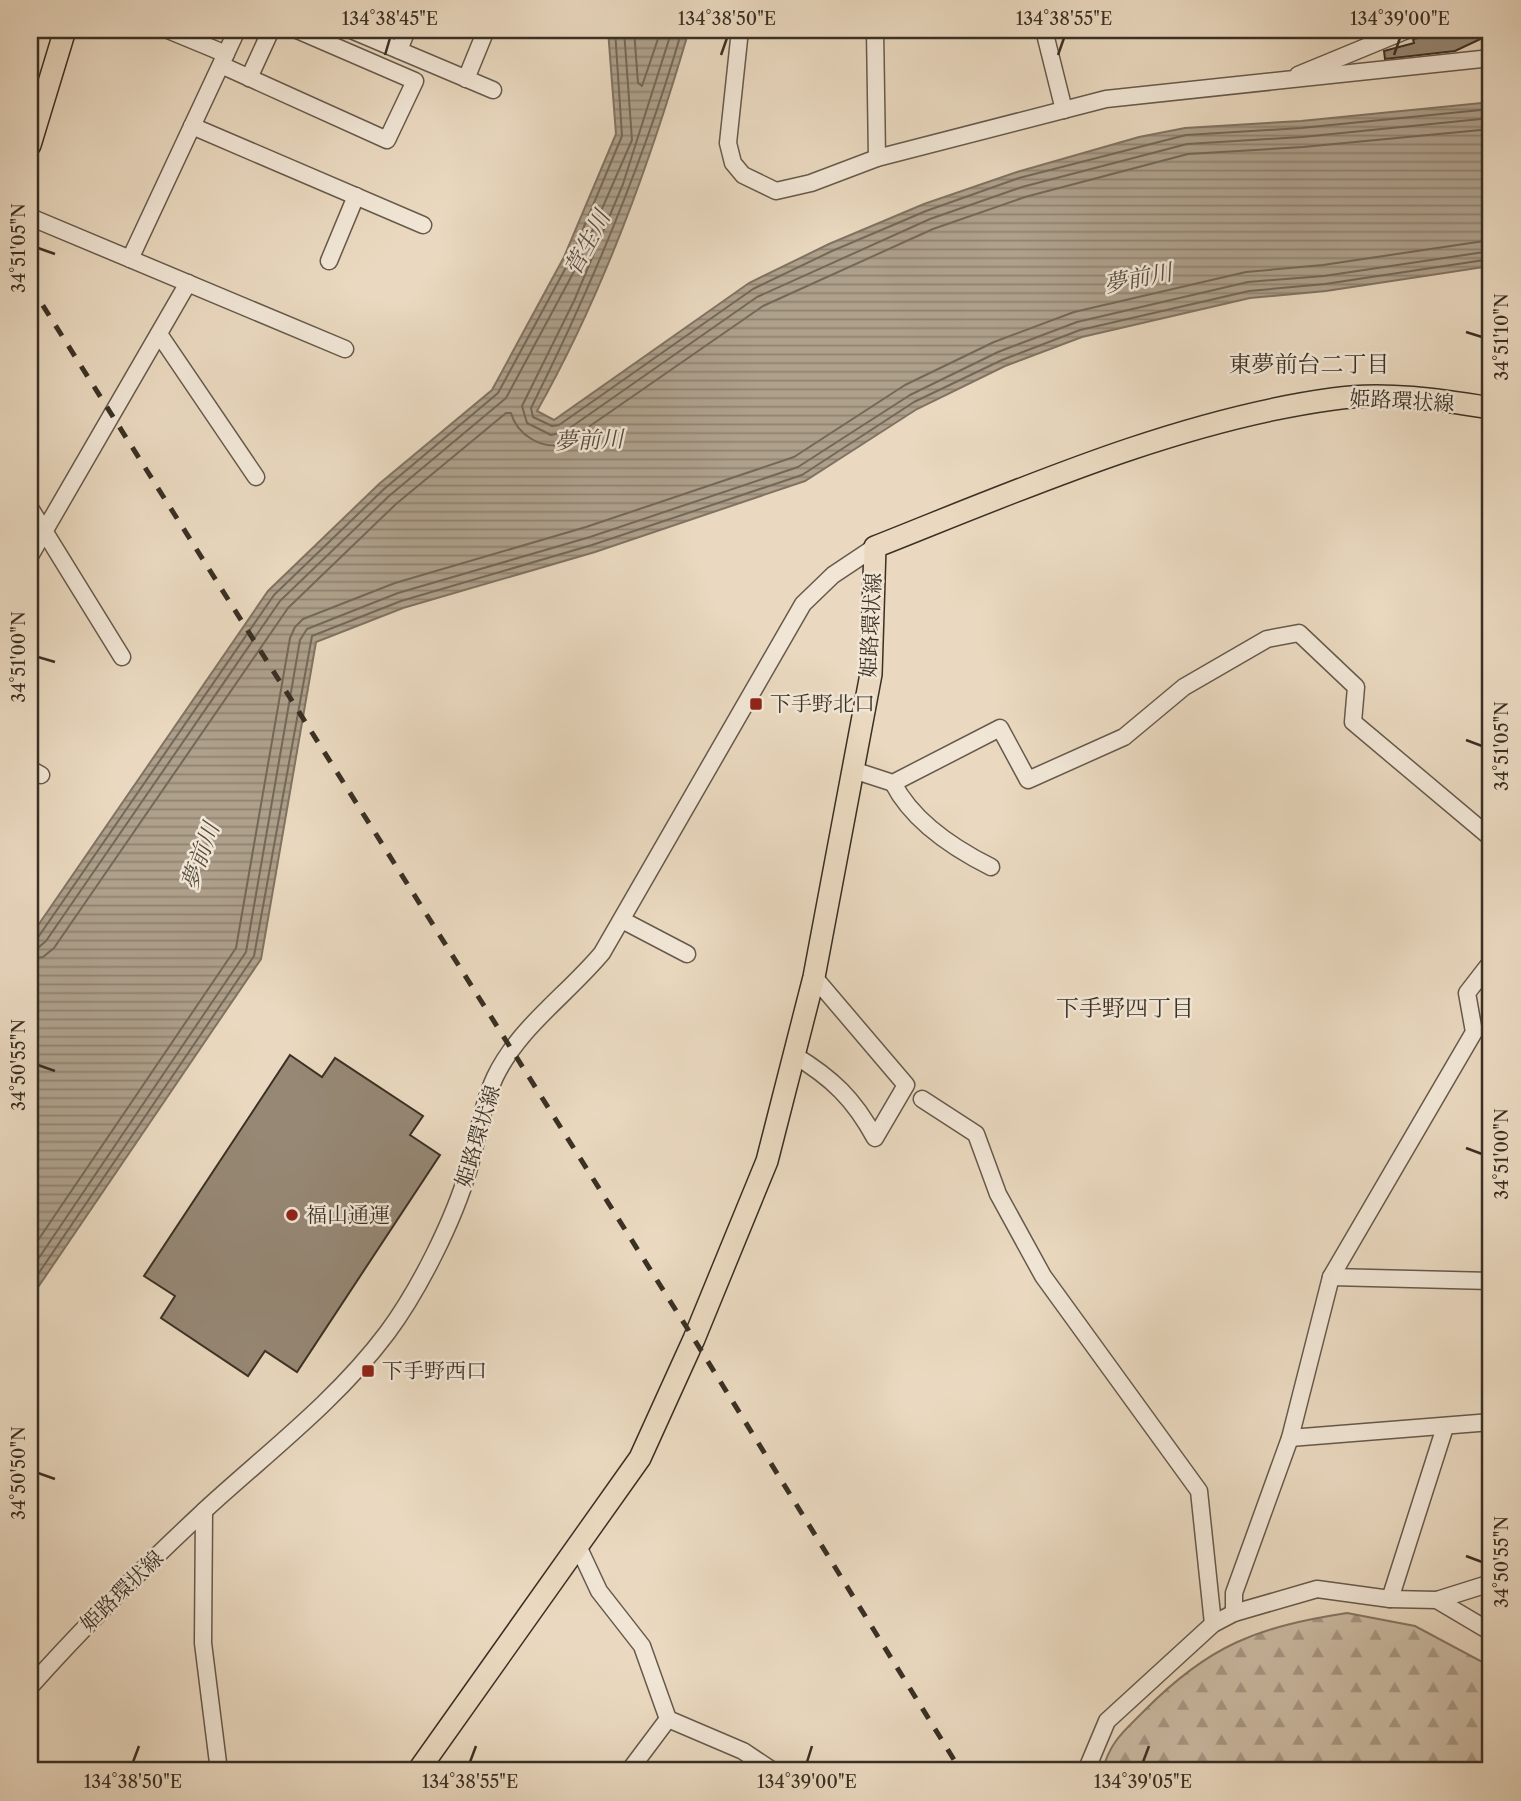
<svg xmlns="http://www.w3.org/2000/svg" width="1521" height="1801" font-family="'Libre Caslon Text','Noto Serif JP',serif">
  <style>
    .forest { fill: url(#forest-firs); stroke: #837664; stroke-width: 2 }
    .water { fill: url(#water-rules); stroke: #807362; stroke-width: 2 }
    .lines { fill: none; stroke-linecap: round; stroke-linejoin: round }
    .shore { stroke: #746858; stroke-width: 2 }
    .building { fill: #968875; stroke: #3a3024; stroke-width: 2 }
    .minor-casing { stroke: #665a4b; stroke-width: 19 }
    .major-casing { stroke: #3a3024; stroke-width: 24 }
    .minor { stroke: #f1e6d6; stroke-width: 16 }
    .major { stroke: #ead9c0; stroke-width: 21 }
    .rail { stroke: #3a3024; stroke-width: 5; stroke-dasharray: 12 12; stroke-linecap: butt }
    .ticks { fill: none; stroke: #3a3024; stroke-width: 2.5 }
    .poi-dot { fill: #8f2418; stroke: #f1e6d6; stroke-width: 2.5 }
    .labels { text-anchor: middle; stroke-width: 5; stroke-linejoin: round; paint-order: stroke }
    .street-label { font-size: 21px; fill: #3a3024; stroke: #f1e6d6 }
    .poi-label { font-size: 21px; fill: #3a3024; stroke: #f1e6d6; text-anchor: start }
    .water-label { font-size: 23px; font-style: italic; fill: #574c3e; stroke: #f1e6d6 }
    .neighbourhood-label { font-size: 23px; fill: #3a3024; stroke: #f1e6d6 }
    .neatline { fill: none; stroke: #3a3024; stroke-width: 2.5 }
    .ticks-label { font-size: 18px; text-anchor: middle; fill: #3a3024 }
  </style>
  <defs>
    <pattern id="forest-firs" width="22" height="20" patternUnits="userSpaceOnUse" patternTransform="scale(1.75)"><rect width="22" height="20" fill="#ccbca5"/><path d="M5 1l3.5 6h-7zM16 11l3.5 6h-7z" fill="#a79986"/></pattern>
    <pattern id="water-rules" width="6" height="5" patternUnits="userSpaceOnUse" patternTransform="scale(1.75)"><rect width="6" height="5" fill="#aea08b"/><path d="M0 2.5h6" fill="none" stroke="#8f8371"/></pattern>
  </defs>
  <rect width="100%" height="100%" fill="#ead9c0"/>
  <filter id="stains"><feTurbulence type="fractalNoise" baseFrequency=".00286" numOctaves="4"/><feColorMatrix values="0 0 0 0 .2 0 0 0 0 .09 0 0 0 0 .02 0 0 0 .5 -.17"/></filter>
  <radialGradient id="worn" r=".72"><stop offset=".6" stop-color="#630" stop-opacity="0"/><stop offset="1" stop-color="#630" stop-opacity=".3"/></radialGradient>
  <path class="forest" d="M1347 1613 1415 1626 1488 1665 1491 1669V1771H1102C1111 1741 1122 1733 1144 1711 1209 1645 1257 1627 1347 1613Z"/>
  <path class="water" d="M608 30H689C651 160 604 292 537 411L554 420 749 283 829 244 924 204 1017 172 1139 137 1185 128 1301 121 1491 102V266L1326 291 1250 298 1082 337 1005 366 917 409 805 481 595 552 403 608 316 642 261 959 30 1299V937L268 591 379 484 492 390 564 257 616 134Z"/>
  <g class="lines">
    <g class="shore">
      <path d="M634 30 638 83 642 86 661 30"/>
      <path d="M672 30 623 184 574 301 522 406 527 423 551 435 564 432 757 297 930 219 1022 187 1187 144 1302 137 1491 118"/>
      <path d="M682 30C644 161 592 286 531 408L533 417 552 426 559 425 753 289 832 251 926 211 1019 178 1186 135 1301 128 1491 109"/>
      <path d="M30 940 39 936 274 595 384 489 498 393 570 260 622 136 615 30"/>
      <path d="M30 949 39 947 46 941 280 601 389 496 506 398 578 264 632 140 624 30"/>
      <path d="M30 959 43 957 54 948 288 608 396 504 506 413H511C517 435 542 450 564 444L763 306 933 229 1025 197 1188 154 1303 147 1491 129"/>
      <path d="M30 1252 236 948 290 638 295 627 303 619 395 583 586 527 794 457 905 385 994 342 1074 312 1246 272 1323 265 1491 240"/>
      <path d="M30 1271 246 952 300 640 307 629 398 593 590 537 798 467 910 395 998 352 1077 322 1248 282 1324 276 1491 251"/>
      <path d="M30 1286 254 956 312 636 401 601 592 545 802 475 914 402 1002 360 1080 330 1249 291 1325 284 1491 259"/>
    </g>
  </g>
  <g class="building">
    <path d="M1460 30H1491V34L1455 51 1385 59 1384 51 1414 43 1413 39Z"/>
    <path d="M290 1055 322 1077 335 1058 423 1116 410 1135 440 1155 297 1372 265 1351 248 1376 161 1318 175 1296 144 1276Z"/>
  </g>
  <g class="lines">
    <g class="minor-casing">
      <g id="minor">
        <path d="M168 30 226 54"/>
        <path d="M351 30 493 90"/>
        <path d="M740 30 728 143 733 163 743 175 776 191 811 183 877 158 1106 99 1491 58"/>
        <path d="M875 30 877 158"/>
        <path d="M1044 30 1064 110"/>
        <path d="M399 50 407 30"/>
        <path d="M221 65 387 140 415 81 297 30"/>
        <path d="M1298 75 1407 30"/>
        <path d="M249 78 271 30"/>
        <path d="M466 79 486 30"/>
        <path d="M192 126 423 225"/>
        <path d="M30 217 345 349"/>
        <path d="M130 259 237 30"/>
        <path d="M329 261 356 196"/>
        <path d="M159 334 256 477"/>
        <path d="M30 508 122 657"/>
        <path d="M30 556 188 283"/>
        <path d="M30 769 41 775"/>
        <path d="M853 770 893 783 1000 728 1028 780 1124 737 1184 687 1267 639 1299 633 1356 687 1353 722 1491 838"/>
        <path d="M893 783C913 822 953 848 991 867"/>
        <path d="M622 920 687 954"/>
        <path d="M794 1055C832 1078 854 1099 875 1138L906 1085 814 977"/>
        <path d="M922 1099 976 1134 998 1194 1043 1276 1199 1491 1213 1624"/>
        <path d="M1331 1277 1491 1281"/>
        <path d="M1290 1438 1491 1422"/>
        <path d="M204 1511 203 1643 219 1771"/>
        <path d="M577 1544 599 1591 642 1646 668 1719 743 1751 773 1771"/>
        <path d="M1390 1599 1445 1427"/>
        <path d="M1437 1600 1491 1583"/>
        <path d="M1234 1613V1593L1290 1438 1331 1277 1474 1032 1467 993 1491 962"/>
        <path d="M30 1687C85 1625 144 1567 205 1510 267 1453 336 1401 387 1333 419 1290 454 1220 469 1168 478 1138 482 1105 495 1077 519 1027 567 995 602 953L803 604 833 575 875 547"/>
        <path d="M629 1771 668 1719"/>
        <path d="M1086 1771 1107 1721 1213 1624 1234 1613 1317 1589 1390 1599 1437 1600 1491 1632"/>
      </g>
    </g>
    <g class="major-casing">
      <g id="major">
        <path d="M30 145 65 30"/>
        <path d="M418 1771 640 1458 694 1339 767 1161 814 977 871 674 875 547C1019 490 1178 420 1333 399 1384 391 1441 400 1491 408"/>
      </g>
    </g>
    <use href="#minor" class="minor"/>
    <use href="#major" class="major"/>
    <path class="rail" d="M30 285 694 1339 961 1771"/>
  </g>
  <path class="ticks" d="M385 55 390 38M721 55 727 38M1058 55 1064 38M1394 55 1400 38M38 248 55 254M1466 332 1482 337M38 657 55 662M1466 740 1482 746M38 1065 55 1071M1466 1148 1482 1154M38 1473 55 1479M1466 1556 1482 1562M133 1762 139 1746M470 1762 476 1746M807 1762 812 1746M1143 1762 1149 1746"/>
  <g class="poi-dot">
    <rect x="749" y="697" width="14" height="14" rx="3.5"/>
    <circle cx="292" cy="1215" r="7"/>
    <rect x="361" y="1364" width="14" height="14" rx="3.5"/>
  </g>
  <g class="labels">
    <g class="street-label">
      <text transform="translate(1402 401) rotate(3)" y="7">姫路環状線</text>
      <text transform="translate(871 625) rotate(-87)" y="7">姫路環状線</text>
      <text transform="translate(478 1136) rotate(-73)" y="7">姫路環状線</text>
      <text transform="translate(122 1591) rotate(-44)" y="7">姫路環状線</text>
    </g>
    <g class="poi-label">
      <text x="770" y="711">下手野北口</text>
      <text x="306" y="1222">福山通運</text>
      <text x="382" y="1378">下手野西口</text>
    </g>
    <g class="water-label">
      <text transform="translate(587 243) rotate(-62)" y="8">菅生川</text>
      <text transform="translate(1138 278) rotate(-11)" y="8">夢前川</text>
      <text transform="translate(589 440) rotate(-2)" y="8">夢前川</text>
      <text transform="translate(200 856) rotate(-70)" y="8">夢前川</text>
    </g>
    <g class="neighbourhood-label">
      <text x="1309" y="372">東夢前台二丁目</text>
      <text x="1125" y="1016">下手野四丁目</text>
    </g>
  </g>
  <rect width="1521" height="1801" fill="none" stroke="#ead9c0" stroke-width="77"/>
  <rect x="38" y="38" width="1444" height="1724" class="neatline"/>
  <g class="ticks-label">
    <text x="390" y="25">134°38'45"E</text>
    <text x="727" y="25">134°38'50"E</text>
    <text x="1064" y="25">134°38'55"E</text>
    <text x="1400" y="25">134°39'00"E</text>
    <text transform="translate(19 248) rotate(-90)" y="6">34°51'05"N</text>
    <text transform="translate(1502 337) rotate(-90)" y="6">34°51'10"N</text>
    <text transform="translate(19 657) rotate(-90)" y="6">34°51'00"N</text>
    <text transform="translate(1502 746) rotate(-90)" y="6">34°51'05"N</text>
    <text transform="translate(19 1065) rotate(-90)" y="6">34°50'55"N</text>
    <text transform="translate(1502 1154) rotate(-90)" y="6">34°51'00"N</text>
    <text transform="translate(19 1473) rotate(-90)" y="6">34°50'50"N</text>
    <text transform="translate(1502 1562) rotate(-90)" y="6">34°50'55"N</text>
    <text x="133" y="1788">134°38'50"E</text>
    <text x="470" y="1788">134°38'55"E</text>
    <text x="807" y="1788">134°39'00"E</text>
    <text x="1143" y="1788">134°39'05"E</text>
  </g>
  <rect width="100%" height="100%" filter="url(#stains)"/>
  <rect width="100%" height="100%" fill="url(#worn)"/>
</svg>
